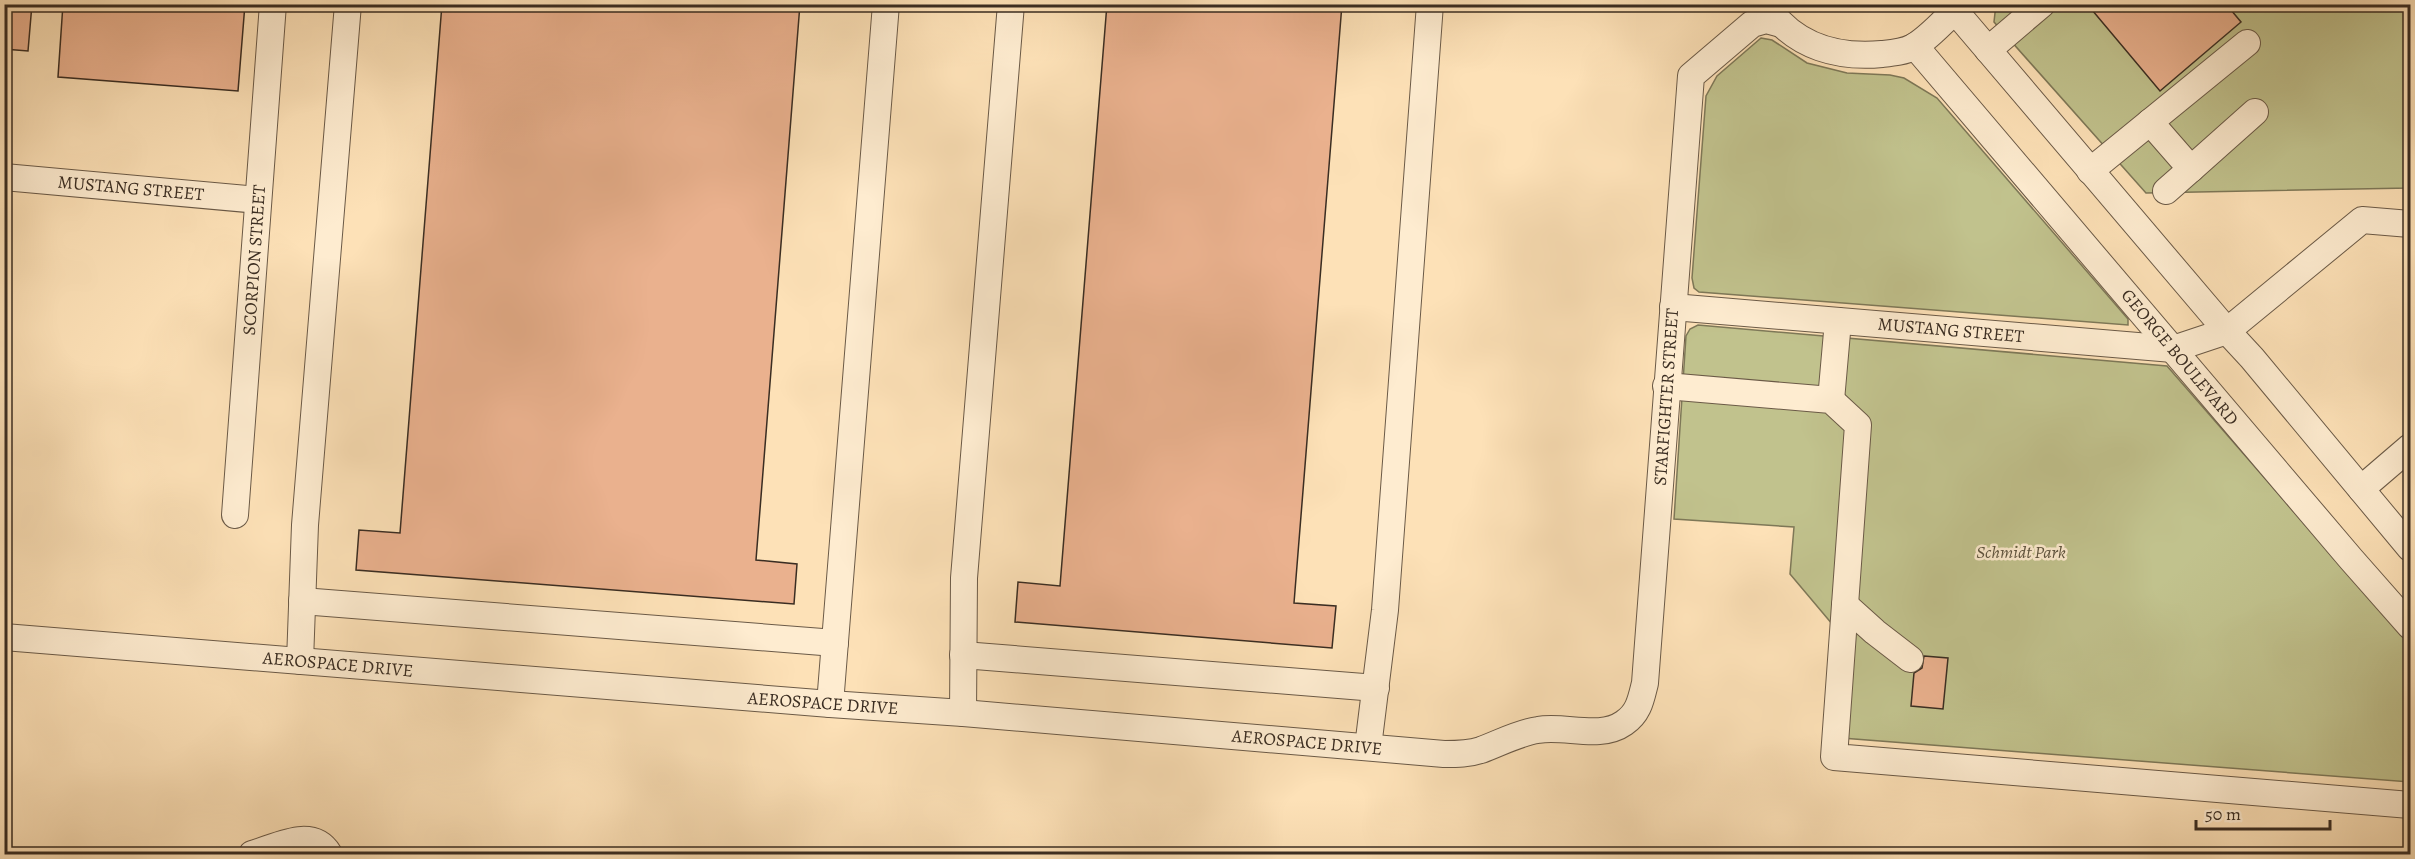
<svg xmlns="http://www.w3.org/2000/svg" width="2415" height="859" font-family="Alegreya,serif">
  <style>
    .green { fill: #c1c28d; stroke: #7e7858; stroke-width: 1.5 }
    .building { fill: #eab18e; stroke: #3a2d22; stroke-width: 1.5 }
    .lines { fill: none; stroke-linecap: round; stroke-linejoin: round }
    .minor-casing { stroke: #6b5a47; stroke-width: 28 }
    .minor { stroke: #feecd0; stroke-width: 26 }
    .labels { text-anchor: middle; stroke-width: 5; stroke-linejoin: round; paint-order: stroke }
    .street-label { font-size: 18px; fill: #3a2d22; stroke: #feecd0 }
    .park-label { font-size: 18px; font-style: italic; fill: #5c523d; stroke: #feecd0 }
  </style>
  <rect width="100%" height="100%" fill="#fde1b7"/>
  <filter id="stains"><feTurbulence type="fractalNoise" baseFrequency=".00333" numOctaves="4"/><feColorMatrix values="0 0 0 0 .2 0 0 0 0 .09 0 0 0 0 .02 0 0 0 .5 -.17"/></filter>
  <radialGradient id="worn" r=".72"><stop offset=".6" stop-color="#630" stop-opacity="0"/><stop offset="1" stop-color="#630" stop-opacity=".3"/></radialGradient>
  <g class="green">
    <path d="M1996 4 2410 5V188L2146 193 1994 22Z"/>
    <path d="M1761 38 1772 40 1807 63 1847 73 1890 75 1904 78 1937 98 2128 319V325L1699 292 1694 288 1692 278 1706 96 1717 76Z"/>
    <path d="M1698 325 2167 366 2410 645V782L1829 737 1838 631 1790 574 1794 527 1674 519 1686 336 1690 329Z"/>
  </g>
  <g class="building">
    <path d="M4 4H32L28 51 4 49Z"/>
    <path d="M63 4H245L238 91 58 77Z"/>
    <path d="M442 4H800L756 560 797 564 794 604 356 570 359 530 400 533Z"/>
    <path d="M1107 4H1342L1294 603 1336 606 1332 648 1015 622 1018 582 1060 586Z"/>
    <path d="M2087 4H2226L2241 22 2160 91Z"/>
    <path d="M1924 656 1948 658 1943 709 1911 706 1914 673 1922 668Z"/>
  </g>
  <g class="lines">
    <g class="minor-casing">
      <g id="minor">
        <path d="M1955 11 2227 331 2252 358 2410 548"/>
        <path d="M1771 12C1798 47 1838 58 1882 54 1892 53 1904 52 1913 47 1928 39 1942 22 1955 11L1958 4"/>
        <path d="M1915 46 2351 559 2410 626"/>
        <path d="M1988 50 2042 4"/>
        <path d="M2150 122 2191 169 2166 191"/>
        <path d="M2191 169 2255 112"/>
        <path d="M2090 171 2247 43"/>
        <path d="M4 177 258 200"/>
        <path d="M1673 307 2173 349 2227 331 2362 220 2410 224"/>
        <path d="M1666 386 1831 400 1858 425 1834 757 2410 805"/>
        <path d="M1831 400 1838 321"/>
        <path d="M2361 489 2410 447"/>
        <path d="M235 515 273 4"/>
        <path d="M302 601 835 643"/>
        <path d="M1845 605 1875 632 1910 659"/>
        <path d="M4 637 830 704 963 713 1444 754C1457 754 1469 754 1481 750 1500 743 1518 733 1538 730 1565 725 1600 740 1624 723 1639 713 1641 699 1645 683L1691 76 1752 24 1766 20 1781 24"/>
        <path d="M963 655 1376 688"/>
        <path d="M300 661 305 525 348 4"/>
        <path d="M830 704 886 4"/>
        <path d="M963 713 964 578 1011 4"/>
        <path d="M1368 747 1385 610 1430 4"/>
        <path d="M252 854C277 847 312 826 329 854"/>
      </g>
    </g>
    <use href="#minor" class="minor"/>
  </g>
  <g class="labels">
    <g class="street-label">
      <text transform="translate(131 188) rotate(5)" y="6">MUSTANG STREET</text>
      <text transform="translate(254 260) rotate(-86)" y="6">SCORPION STREET</text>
      <text transform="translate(1951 330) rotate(5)" y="6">MUSTANG STREET</text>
      <text transform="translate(2180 357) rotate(50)" y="6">GEORGE BOULEVARD</text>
      <text transform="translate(1666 397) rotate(-86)" y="6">STARFIGHTER STREET</text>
      <text transform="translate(338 664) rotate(5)" y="6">AEROSPACE DRIVE</text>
      <text transform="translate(823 703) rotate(4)" y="6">AEROSPACE DRIVE</text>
      <text transform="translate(1307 742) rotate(5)" y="6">AEROSPACE DRIVE</text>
    </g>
    <g class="park-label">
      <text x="2021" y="558">Schmidt Park</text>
    </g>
  </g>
  <rect width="2415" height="859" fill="none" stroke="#fde1b7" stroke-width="24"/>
  <rect x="6" y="6" width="2403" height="847" fill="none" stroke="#3a2d22" stroke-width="3"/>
  <rect x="12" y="12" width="2391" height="835" fill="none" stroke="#3a2d22" stroke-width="1.5"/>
  <path d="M2196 820v9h134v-9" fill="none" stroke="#3a2d22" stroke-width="3"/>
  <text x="2205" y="820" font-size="18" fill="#3a2d22" stroke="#feecd0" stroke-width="4.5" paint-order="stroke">50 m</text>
  <rect width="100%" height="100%" filter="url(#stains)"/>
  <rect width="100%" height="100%" fill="url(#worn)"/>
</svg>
